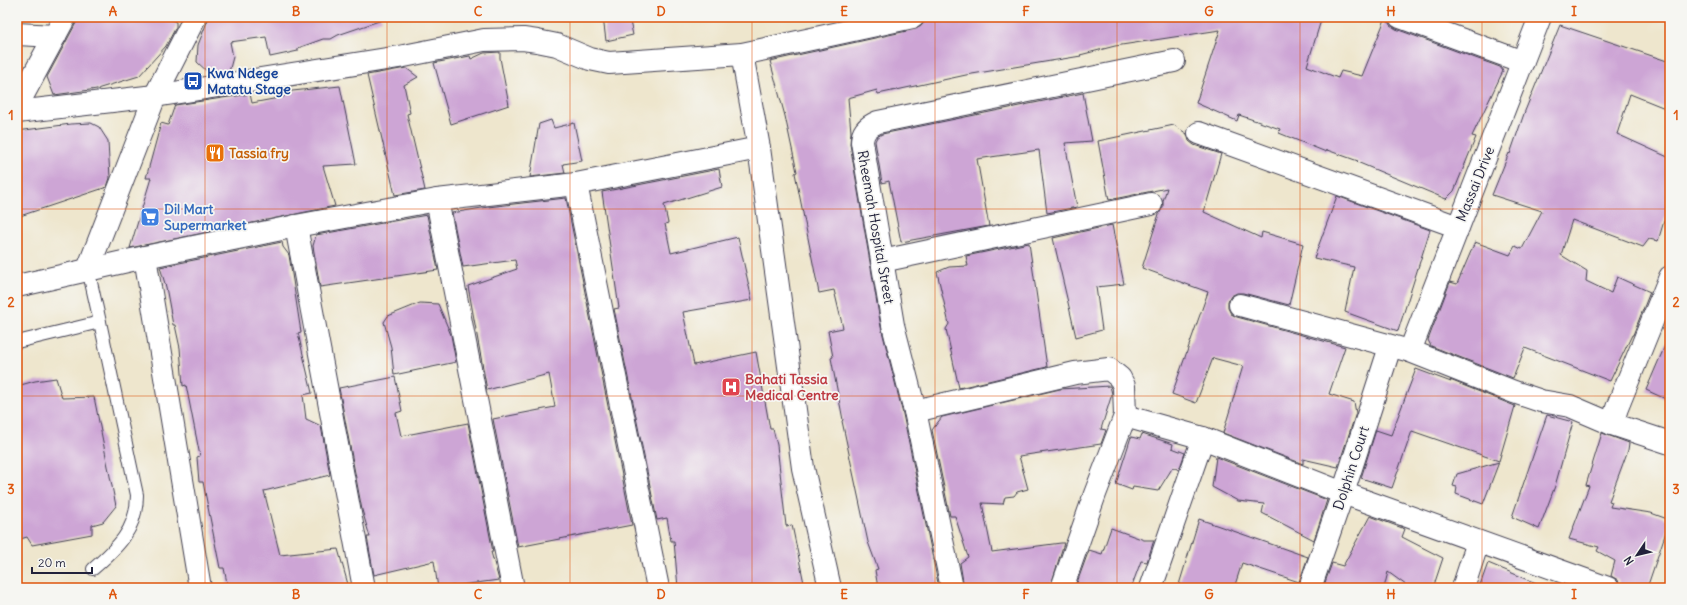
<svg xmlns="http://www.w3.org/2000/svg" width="1687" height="605" font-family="Delius,sans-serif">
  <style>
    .building { fill: #cda5d5 }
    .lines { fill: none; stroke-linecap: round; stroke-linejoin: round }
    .service-casing { stroke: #413f51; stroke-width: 14 }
    .minor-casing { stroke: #413f51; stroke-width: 24 }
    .tertiary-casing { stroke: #413f51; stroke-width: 24 }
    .service { stroke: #fff; stroke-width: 12 }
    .minor { stroke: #fff; stroke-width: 22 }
    .tertiary { stroke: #fff; stroke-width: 22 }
    .grid { fill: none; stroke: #de560e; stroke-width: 1; stroke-opacity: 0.55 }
    .labels { text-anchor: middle; stroke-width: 3.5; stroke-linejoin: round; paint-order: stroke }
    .transit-label { font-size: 14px; font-weight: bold; fill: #164399; stroke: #f6f6f2; text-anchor: start }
    .food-label { font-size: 14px; font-weight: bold; fill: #c56008; stroke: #f6f6f2; text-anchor: start }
    .street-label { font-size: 14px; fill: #22223b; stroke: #f6f6f2 }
    .shop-label { font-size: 14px; font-weight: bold; fill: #366cbe; stroke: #f6f6f2; text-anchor: start }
    .health-label { font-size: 14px; font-weight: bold; fill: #be3a42; stroke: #f6f6f2; text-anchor: start }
    .neatline { fill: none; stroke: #de560e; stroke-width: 1.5 }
    .grid-label { font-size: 13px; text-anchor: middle; font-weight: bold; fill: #de560e }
  </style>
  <rect width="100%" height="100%" fill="#f6f6f2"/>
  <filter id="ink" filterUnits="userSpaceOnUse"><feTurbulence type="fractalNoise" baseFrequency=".025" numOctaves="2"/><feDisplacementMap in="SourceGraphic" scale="8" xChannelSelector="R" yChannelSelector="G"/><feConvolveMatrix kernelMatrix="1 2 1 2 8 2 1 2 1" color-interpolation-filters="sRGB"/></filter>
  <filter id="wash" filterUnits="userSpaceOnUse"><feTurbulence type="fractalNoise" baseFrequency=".012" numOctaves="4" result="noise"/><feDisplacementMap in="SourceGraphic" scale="16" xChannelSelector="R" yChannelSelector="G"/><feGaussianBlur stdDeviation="0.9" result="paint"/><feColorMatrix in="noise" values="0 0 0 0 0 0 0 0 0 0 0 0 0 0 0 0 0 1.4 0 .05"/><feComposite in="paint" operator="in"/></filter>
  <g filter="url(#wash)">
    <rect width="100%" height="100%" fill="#eee6cd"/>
    <g id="blocks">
      <g class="building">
        <path d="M77 17H166L176 22V27L166 46 139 76 97 89 54 95 47 77 76 23Z"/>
        <path d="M209 17H381L382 20 338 35 331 39H323L298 48V51L270 57 266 37 230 42 233 57 229 72 210 74 197 62 198 45Z"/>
        <path d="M603 17H629L633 35 606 41Z"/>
        <path d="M946 17H1322L1307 66 1338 78 1341 71 1362 76 1386 17 1390 25 1396 29 1500 67 1503 71 1472 136 1476 137 1454 191 1446 199 1357 162 1358 161 1327 150 1326 152 1279 133 1280 129 1239 115 1237 121 1196 103 1220 30 1115 46 1080 55 1081 56 966 75 878 94 877 90 848 98 851 132 850 144 881 327 903 414 939 588H878L875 570 878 569 868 542 842 421 843 420 831 358 833 357 828 331 843 328 834 290 819 293 795 173 797 172 785 116 770 61 916 29 921 26 924 22Z"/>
        <path d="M1560 25 1670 62V110L1630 94 1617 134 1670 158V201L1658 241 1649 239 1643 247 1572 220 1561 255 1587 271 1586 281 1611 293 1617 277 1650 292 1633 335H1632L1610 381 1525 348 1513 378 1431 346 1428 340 1450 282 1457 284 1475 242 1510 255 1515 246 1522 249 1542 211 1492 195 1509 153 1510 154 1525 111Z"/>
        <path d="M500 52V58L509 105 451 124 434 63 470 56 471 59 484 53Z"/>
        <path d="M406 68 418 77 404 85 410 113 407 114 425 190 395 195 367 75Z"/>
        <path d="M340 86 356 164 323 166 335 206 130 248 151 178H146L161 123 168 125 175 105 250 94 252 103 284 97 283 92Z"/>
        <path d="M1083 93 1092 141 1065 143 1077 207 1047 213 1039 150 977 159 989 226 901 242 889 181 882 183 875 141 877 137 882 134Z"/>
        <path d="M551 120 554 128 574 123 582 161 563 164 565 173 530 177 539 124Z"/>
        <path d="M91 123 99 127 108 141 110 178 107 187 17 217V131L71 124Z"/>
        <path d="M1174 125 1187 134 1189 141 1194 145 1221 154 1204 212 1261 238 1262 232 1303 244 1289 305 1243 293H1237L1231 296 1228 301V308L1231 314 1237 317 1345 347 1329 394 1354 402 1356 413 1338 467 1303 459V464L1223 433 1243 366 1213 358 1196 403 1172 394 1208 292 1142 268 1159 214 1163 207V201L1167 188 1109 200 1098 141Z"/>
        <path d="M719 169 722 187 664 205 668 223 665 224 671 253 738 237 752 300 683 312 694 365 756 352 770 429H773L777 445 786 526 792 525 805 588H678L674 541H671L667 518 657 520 614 309 619 308 602 192Z"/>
        <path d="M1337 196 1430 230 1398 331 1345 312 1354 267 1314 258Z"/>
        <path d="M566 198 632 525 518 547 493 419 555 407 549 374 487 390 468 286 517 269 515 260 463 267 452 213 488 207Z"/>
        <path d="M427 215 438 270 320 287 313 246 316 235Z"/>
        <path d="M1112 225 1124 284 1096 287 1102 330 1076 337 1053 238Z"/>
        <path d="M282 242 283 247 289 255 301 332 298 333 312 393 303 395 306 419 321 426 330 475 264 491 280 555 338 549 349 588H228L224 568H220L203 482H199L197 457 200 456 186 385 183 386 180 348 175 325H173L166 287 160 267Z"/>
        <path d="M1029 243 1047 367 959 388 946 329 949 324 937 272 949 267 968 266 966 256Z"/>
        <path d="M420 303 438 304 451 335 456 362 394 375 391 347 384 322 388 316Z"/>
        <path d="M1670 334V401L1646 390Z"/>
        <path d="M1416 369 1451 382 1450 380 1515 406 1499 461 1412 431 1392 488 1361 478 1376 430 1391 435Z"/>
        <path d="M395 377 402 411 396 413 401 436 468 423 493 552H491L499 580 438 588 434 561 374 575 367 537H370L362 510 339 388Z"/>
        <path d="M56 378 62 398 94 397 116 506 103 522 92 525V534L32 545 27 537 17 540V386L35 381Z"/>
        <path d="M1110 386 1112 394 1101 429 1106 430 1101 444 1019 456 1028 489 1017 492 1014 496 1005 497 1003 504 982 503 992 552 1061 543H1064L1050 588H964L960 563 968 557 955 516H950L932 430 942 417 1060 389Z"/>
        <path d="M1547 415 1573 422 1555 486 1539 529 1512 517Z"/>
        <path d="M1602 433 1629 443 1628 450 1609 501 1612 502 1610 507 1651 513 1670 520 1647 588H1620L1618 580 1611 576 1615 561 1597 551 1599 547 1569 539 1589 486 1586 485Z"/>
        <path d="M1142 434 1173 444 1172 448 1185 453 1179 470 1173 467 1158 491 1133 487 1132 490 1116 484 1131 437 1140 439Z"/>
        <path d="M1216 457 1327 500 1314 540 1262 513 1264 504 1238 501 1212 487Z"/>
        <path d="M1499 462 1483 504 1456 494 1457 487 1453 486 1457 474Z"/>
        <path d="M1370 516 1405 529 1402 537 1443 558 1433 588H1410L1388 572 1384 588H1323L1332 563 1343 566Z"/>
        <path d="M1199 519 1308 557 1299 582 1242 563 1234 588H1178Z"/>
        <path d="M1111 528 1144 540H1154L1147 562 1141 561 1131 588H1075L1089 550 1102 554Z"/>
        <path d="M1488 563 1548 588H1479Z"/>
      </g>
    </g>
  </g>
  <g filter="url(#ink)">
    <use href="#blocks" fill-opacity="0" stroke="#413f51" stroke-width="1"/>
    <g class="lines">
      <g class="service-casing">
        <g id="service">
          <path d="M17 342 100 322 88 269"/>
          <path d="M93 569C117 548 137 530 137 495L100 322"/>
        </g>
      </g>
      <g class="minor-casing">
        <g id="minor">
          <path d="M1400 17 1523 62"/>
          <path d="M17 34 55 36"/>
          <path d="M742 54 759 148 803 468 830 588"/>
          <path d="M17 106 65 17"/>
          <path d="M17 112 155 96 399 57 484 40 523 39 537 41 557 45 590 59 609 63 742 54 913 17"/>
          <path d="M1199 133 1458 227"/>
          <path d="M576 184 658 588"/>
          <path d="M437 200 513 588"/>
          <path d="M296 226 364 588"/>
          <path d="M145 257 200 588"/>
          <path d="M882 261 1151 204"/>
          <path d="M17 286 145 257 296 226 437 200 576 184 759 148"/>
          <path d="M1240 305 1410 351 1514 392 1541 401 1570 406 1612 424 1617 408 1670 277"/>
          <path d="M1410 351 1540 17"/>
          <path d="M915 411 1075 373 1109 369 1120 378 1124 386 1125 416 1095 494 1062 588"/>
          <path d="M1125 416 1203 438 1343 493 1608 588"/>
          <path d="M1612 424 1670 443"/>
          <path d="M952 588 915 411 893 325 862 142C862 132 868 126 878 122L1174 61"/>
          <path d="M1151 588 1203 438"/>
          <path d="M1310 588 1343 493 1390 347"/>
          <path d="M1463 588 1478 542"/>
        </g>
      </g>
      <g class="tertiary-casing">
        <path id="tertiary" d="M88 269 155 96 195 17"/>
      </g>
      <use href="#service" class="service"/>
      <use href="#minor" class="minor"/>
      <use href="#tertiary" class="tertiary"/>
    </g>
  </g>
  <path class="grid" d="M205 17V588M387 17V588M570 17V588M752 17V588M935 17V588M1117 17V588M1300 17V588M1482 17V588M17 209H1670M17 396H1670"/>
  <defs>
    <g id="bus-square" transform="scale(1)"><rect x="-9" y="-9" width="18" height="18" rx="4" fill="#1a4fb4" stroke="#f6f6f2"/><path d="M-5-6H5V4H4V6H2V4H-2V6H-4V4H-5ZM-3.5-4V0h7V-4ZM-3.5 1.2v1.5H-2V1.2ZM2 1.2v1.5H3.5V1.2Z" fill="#fff"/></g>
    <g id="restaurant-square" transform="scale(1)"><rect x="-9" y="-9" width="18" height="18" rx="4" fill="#e8710a" stroke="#f6f6f2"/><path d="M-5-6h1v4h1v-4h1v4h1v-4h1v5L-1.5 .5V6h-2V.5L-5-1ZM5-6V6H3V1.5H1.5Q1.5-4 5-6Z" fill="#fff"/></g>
    <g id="supermarket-square" transform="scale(1)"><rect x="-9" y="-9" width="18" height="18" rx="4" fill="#3f7fe0" stroke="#f6f6f2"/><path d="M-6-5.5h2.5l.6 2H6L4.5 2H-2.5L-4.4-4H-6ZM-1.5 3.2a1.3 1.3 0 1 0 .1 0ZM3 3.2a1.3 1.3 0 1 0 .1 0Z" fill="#fff"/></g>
    <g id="hospital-square" transform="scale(1)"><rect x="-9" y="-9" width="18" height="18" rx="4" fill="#e0444e" stroke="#f6f6f2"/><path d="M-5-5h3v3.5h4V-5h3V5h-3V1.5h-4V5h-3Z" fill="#fff"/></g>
  </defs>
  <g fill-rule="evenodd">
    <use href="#bus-square" x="193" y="81"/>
    <use href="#restaurant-square" x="215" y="153"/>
    <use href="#supermarket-square" x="150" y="217"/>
    <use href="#hospital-square" x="731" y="387"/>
  </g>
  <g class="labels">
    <g class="transit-label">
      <text x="207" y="78">Kwa Ndege<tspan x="207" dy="16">Matatu Stage</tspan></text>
    </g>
    <g class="food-label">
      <text x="229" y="158">Tassia fry</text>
    </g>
    <g class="street-label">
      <text transform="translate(1475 184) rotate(-68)" y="5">Massai Drive</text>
      <text transform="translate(876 227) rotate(80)" y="5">Rheemah Hospital Street</text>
      <text transform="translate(1351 468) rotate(-72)" y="5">Dolphin Court</text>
    </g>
    <g class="shop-label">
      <text x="164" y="214">Dil Mart<tspan x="164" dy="16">Supermarket</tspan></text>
    </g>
    <g class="health-label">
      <text x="745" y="384">Bahati Tassia<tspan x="745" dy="16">Medical Centre</tspan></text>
    </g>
  </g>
  <rect width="1687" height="605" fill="none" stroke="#f6f6f2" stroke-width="44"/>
  <g transform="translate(1637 555) rotate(235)" stroke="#f6f6f2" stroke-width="3" paint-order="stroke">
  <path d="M0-3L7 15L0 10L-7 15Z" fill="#22223b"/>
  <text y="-6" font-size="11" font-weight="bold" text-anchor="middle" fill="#22223b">N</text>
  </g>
  <path d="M32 567v6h60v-6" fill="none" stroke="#22223b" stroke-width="2"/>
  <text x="38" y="567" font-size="12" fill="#22223b" stroke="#f6f6f2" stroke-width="3" paint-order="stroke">20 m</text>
  <rect x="22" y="22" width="1643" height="561" class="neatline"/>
  <g class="grid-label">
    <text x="113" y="16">A</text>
    <text x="296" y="16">B</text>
    <text x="478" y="16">C</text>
    <text x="661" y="16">D</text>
    <text x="844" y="16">E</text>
    <text x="1026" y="16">F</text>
    <text x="1209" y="16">G</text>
    <text x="1391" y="16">H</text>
    <text x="1574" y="16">I</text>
    <text x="11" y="120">1</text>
    <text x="1676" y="120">1</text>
    <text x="11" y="307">2</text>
    <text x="1676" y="307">2</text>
    <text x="11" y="494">3</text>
    <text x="1676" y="494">3</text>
    <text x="113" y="599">A</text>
    <text x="296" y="599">B</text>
    <text x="478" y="599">C</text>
    <text x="661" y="599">D</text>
    <text x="844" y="599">E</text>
    <text x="1026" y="599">F</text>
    <text x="1209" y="599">G</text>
    <text x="1391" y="599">H</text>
    <text x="1574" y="599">I</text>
  </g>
</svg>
